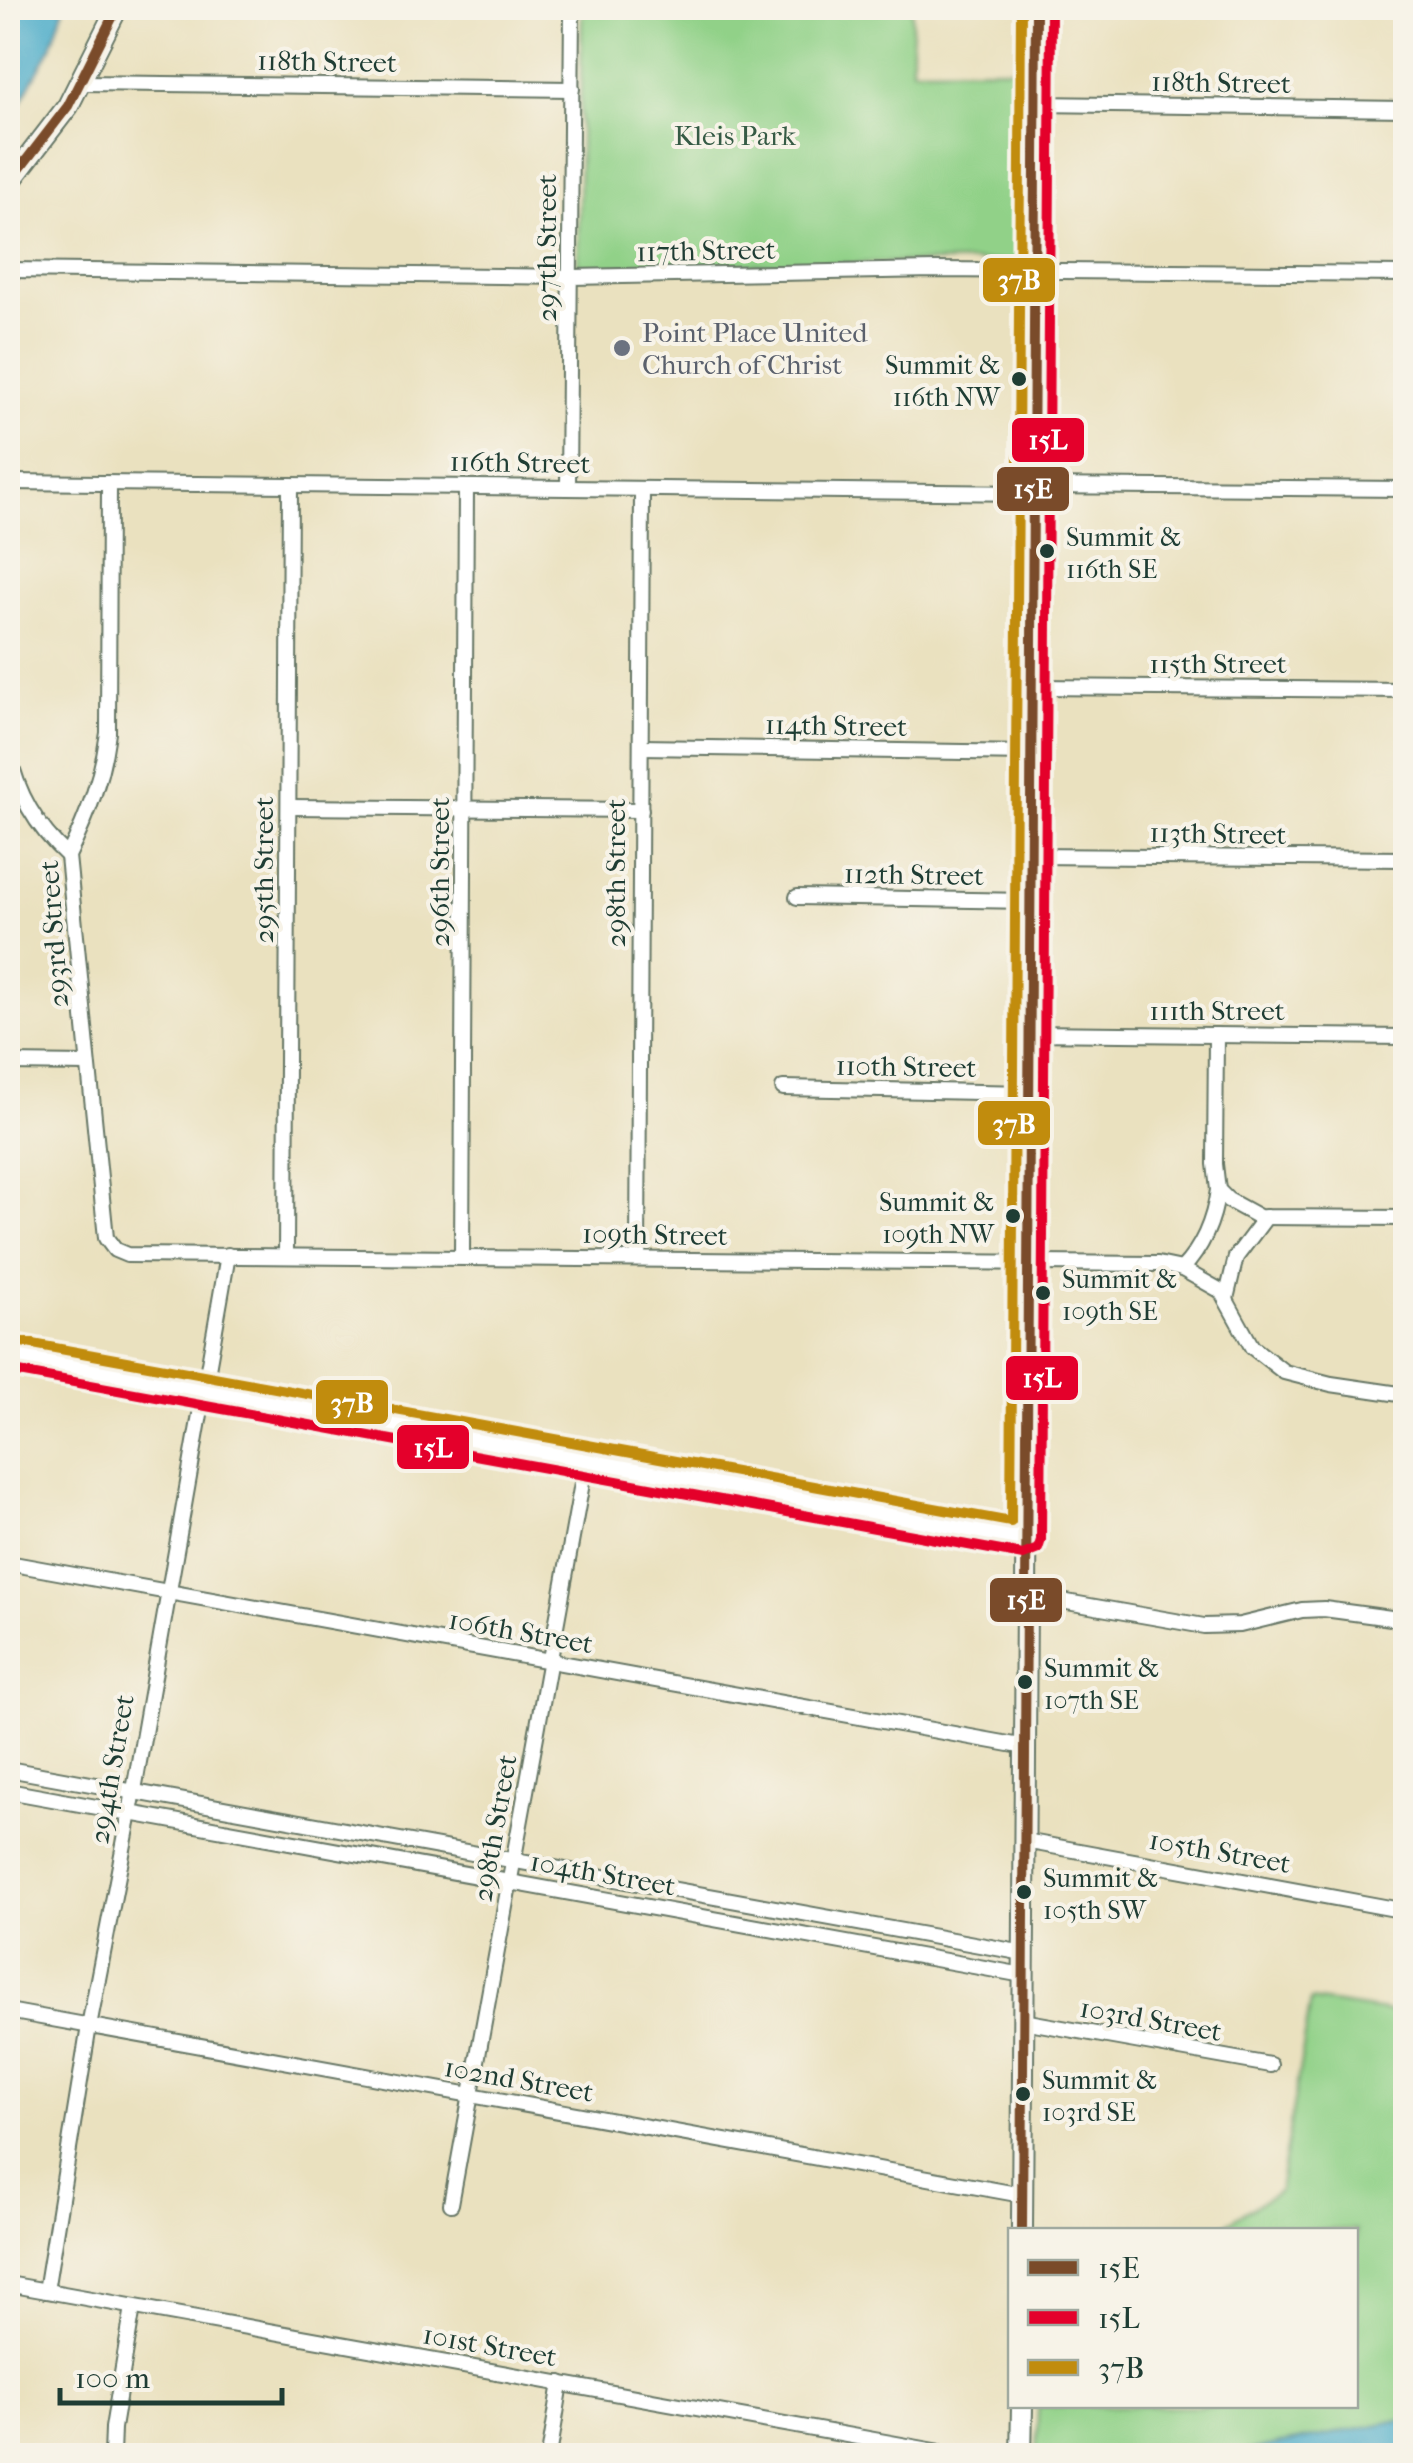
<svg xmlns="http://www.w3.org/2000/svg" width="1413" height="2463" font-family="'IM FELL French Canon',serif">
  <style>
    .green { fill: #91d188; stroke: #58875e; stroke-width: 2.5 }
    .water { fill: #49abc9; stroke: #34747e; stroke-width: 2.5 }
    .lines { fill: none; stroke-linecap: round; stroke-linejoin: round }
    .street-casing { stroke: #667665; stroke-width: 18 }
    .secondary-casing { stroke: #667665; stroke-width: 24 }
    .street { stroke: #fff; stroke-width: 14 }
    .secondary { stroke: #fff; stroke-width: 20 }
    .bus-1-casing { stroke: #f7f3e8; stroke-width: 18 }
    .bus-2-casing { stroke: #f7f3e8; stroke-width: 18 }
    .bus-3-casing { stroke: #f7f3e8; stroke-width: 18 }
    .bus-1 { stroke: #7a4b2a; stroke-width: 10 }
    .bus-2 { stroke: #e4002b; stroke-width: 10 }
    .bus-3 { stroke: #c18c0d; stroke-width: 10 }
    .worship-dot { fill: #6b7280; stroke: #f7f3e8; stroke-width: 4 }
    .bus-dot { fill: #1f3d34; stroke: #f7f3e8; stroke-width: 4 }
    .labels { text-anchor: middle; stroke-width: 8; stroke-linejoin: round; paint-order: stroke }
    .bus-label { font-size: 26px; fill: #1f3d34; stroke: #f7f3e8; text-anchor: start }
    .street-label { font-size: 28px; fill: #1f3d34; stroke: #f7f3e8 }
    .park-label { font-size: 28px; fill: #365b45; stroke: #f7f3e8 }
    .worship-label { font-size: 28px; fill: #5b616d; stroke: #f7f3e8; text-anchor: start }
    .line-badge { stroke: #f7f3e8; stroke-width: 4 }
    .badge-label { font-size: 28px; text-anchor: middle; font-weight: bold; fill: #fff }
  </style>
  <rect width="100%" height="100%" fill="#f7f3e8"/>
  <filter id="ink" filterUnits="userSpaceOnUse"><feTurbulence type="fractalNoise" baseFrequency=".01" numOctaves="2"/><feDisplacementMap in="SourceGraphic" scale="20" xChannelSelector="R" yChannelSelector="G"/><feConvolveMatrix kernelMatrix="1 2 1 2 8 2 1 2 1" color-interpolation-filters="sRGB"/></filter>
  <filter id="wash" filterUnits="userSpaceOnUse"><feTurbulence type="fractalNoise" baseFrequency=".0048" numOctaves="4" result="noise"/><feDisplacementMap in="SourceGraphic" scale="40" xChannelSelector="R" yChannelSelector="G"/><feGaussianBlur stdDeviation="2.25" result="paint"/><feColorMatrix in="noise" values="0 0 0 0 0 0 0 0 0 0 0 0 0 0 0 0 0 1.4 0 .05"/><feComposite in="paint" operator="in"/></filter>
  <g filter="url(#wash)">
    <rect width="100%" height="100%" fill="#eae1bf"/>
    <g class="green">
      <path d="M582 8H912V69L1019 68V261L578 267Z"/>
      <path d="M1311 2000 1405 2014V2419L1229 2455 1036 2456 1038 2406H1356V2230H1216L1279 2191Z"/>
    </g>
    <g class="water">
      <path d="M8 8H64L51 47 8 126Z"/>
      <path d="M1405 2419V2455H1229Z"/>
    </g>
  </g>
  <g filter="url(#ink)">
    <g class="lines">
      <g class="street-casing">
        <g id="street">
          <path d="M82 83 572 89"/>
          <path d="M1036 104 1406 109"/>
          <path d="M8 270 572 277 935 270 1406 274"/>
          <path d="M8 482 1032 493"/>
          <path d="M109 484 108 733C102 778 88 815 68 856L106 1238 115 1250 127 1255 1158 1264 1182 1269 1221 1291 1252 1347 1284 1372 1331 1384 1406 1395"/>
          <path d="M1032 486 1406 489"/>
          <path d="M568 488 572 8"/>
          <path d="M1031 687 1406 690"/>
          <path d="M641 747 1031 753"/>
          <path d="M8 750C16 792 36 827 68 856"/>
          <path d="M289 807 641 810"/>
          <path d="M1030 856 1406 859"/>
          <path d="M797 897 1030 901"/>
          <path d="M1029 1033 1406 1037"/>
          <path d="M1216 1035 1215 1164 1218 1190 1228 1200 1259 1217 1406 1218"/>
          <path d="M8 1063 88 1064"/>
          <path d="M783 1088 1029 1093"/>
          <path d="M286 1255 290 485"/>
          <path d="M462 1257 466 487"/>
          <path d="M638 1259 642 489"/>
          <path d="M1182 1269C1203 1247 1214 1219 1218 1190"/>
          <path d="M1226 1299 1236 1257 1266 1217"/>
          <path d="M8 1563 1026 1747"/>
          <path d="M1027 1595 1204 1626 1240 1625 1302 1610 1324 1609 1406 1620"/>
          <path d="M8 1769 1024 1953"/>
          <path d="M8 1791 1023 1975"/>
          <path d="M1025 1841 1406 1911"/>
          <path d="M8 2011 1022 2195"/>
          <path d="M1023 2021 1270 2065"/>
          <path d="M451 2204 586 1461"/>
          <path d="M8 2284 963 2456"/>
          <path d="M46 2291 89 2026 130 1813 228 1255"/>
          <path d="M112 2456 113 2428 133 2307"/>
          <path d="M549 2456 561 2383"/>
        </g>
      </g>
      <g class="secondary-casing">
        <g id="secondary">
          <path d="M8 184 68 106 117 8"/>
          <path d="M8 1355 1026 1540"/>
          <path d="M1022 2230 1036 8"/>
          <path d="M1021 2456 1022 2406"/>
        </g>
      </g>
      <use href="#street" class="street"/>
      <use href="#secondary" class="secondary"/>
      <g class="bus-1-casing">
        <g id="bus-1">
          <path d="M8 184 68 106 117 8"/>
          <path d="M1022 2230 1036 8"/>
        </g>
      </g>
      <g class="bus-2-casing">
        <path id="bus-2" d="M8 1370 1023 1555 1038 1549 1041 1540 1051 8"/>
      </g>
      <g class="bus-3-casing">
        <path id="bus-3" d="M11 1340 1011 1522 1021 8"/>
      </g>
      <use href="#bus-1" class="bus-1"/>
      <use href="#bus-2" class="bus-2"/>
      <use href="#bus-3" class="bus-3"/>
    </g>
  </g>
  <circle class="worship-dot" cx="622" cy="348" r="10"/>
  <g class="bus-dot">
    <circle cx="1019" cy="379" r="9"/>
    <circle cx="1047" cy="551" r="9"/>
    <circle cx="1013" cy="1216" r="9"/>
    <circle cx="1043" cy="1293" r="9"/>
    <circle cx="1025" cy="1682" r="9"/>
    <circle cx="1024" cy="1892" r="9"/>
    <circle cx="1023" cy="2094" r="9"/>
  </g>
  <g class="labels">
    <g class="bus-label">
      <text x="1000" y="374" text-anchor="end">Summit &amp;<tspan x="1000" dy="32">116th NW</tspan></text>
      <text x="1066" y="546">Summit &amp;<tspan x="1066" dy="32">116th SE</tspan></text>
      <text x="994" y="1211" text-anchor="end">Summit &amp;<tspan x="994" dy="32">109th NW</tspan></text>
      <text x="1062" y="1288">Summit &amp;<tspan x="1062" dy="32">109th SE</tspan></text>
      <text x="1044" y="1677">Summit &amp;<tspan x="1044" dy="32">107th SE</tspan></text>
      <text x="1043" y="1887">Summit &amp;<tspan x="1043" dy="32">105th SW</tspan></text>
      <text x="1042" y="2089">Summit &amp;<tspan x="1042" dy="32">103rd SE</tspan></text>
    </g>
    <g class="street-label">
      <text transform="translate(327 61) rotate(1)" y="10">118th Street</text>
      <text transform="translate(1221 82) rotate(1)" y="10">118th Street</text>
      <text transform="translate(546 248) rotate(-90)" y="10">297th Street</text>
      <text transform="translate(706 250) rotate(-1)" y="10">117th Street</text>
      <text transform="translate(520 462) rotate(1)" y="10">116th Street</text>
      <text x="1218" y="673">115th Street</text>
      <text transform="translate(836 725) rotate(1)" y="10">114th Street</text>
      <text transform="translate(1218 833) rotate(1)" y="10">113th Street</text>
      <text transform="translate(263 870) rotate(-90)" y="10">295th Street</text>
      <text transform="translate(439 872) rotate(-90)" y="10">296th Street</text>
      <text transform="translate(615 873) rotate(-90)" y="10">298th Street</text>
      <text transform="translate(914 874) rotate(1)" y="10">112th Street</text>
      <text transform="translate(53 934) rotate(-94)" y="10">293rd Street</text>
      <text x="1217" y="1020">111th Street</text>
      <text transform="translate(906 1066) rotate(1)" y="10">110th Street</text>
      <text transform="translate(655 1234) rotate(1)" y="10">109th Street</text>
      <text transform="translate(521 1631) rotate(10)" y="10">106th Street</text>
      <text transform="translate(111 1769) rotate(-80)" y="10">294th Street</text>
      <text transform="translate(494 1828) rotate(-80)" y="10">298th Street</text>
      <text transform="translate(1220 1851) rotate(10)" y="10">105th Street</text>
      <text transform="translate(603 1873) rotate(10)" y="10">104th Street</text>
      <text transform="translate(1151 2019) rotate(10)" y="10">103rd Street</text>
      <text transform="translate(519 2079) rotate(10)" y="10">102nd Street</text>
      <text transform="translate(490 2345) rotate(10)" y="10">101st Street</text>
    </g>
    <g class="park-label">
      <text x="735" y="145">Kleis Park</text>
    </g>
    <g class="worship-label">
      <text x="642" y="342">Point Place United<tspan x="642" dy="32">Church of Christ</tspan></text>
    </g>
  </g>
  <g class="line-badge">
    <rect x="981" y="256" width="76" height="48" rx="10" fill="#c18c0d"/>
    <rect x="1010" y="416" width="76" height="48" rx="10" fill="#e4002b"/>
    <rect x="995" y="465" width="76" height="48" rx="10" fill="#7a4b2a"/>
    <rect x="976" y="1099" width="76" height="48" rx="10" fill="#c18c0d"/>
    <rect x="1004" y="1354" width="76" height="48" rx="10" fill="#e4002b"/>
    <rect x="314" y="1378" width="76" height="48" rx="10" fill="#c18c0d"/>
    <rect x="395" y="1423" width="76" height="48" rx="10" fill="#e4002b"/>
    <rect x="988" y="1576" width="76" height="48" rx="10" fill="#7a4b2a"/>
  </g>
  <g class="badge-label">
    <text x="1019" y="289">37B</text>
    <text x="1048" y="449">15L</text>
    <text x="1033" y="498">15E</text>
    <text x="1014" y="1133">37B</text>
    <text x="1042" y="1387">15L</text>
    <text x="352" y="1412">37B</text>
    <text x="433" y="1457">15L</text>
    <text x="1026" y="1609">15E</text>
  </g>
  <rect width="1413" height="2463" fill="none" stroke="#f7f3e8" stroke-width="40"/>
  <rect x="1008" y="2228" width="350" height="180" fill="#f7f3e8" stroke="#a1aaa0" stroke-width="2.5"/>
  <rect x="1028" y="2260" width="50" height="15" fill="#7a4b2a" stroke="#a1aaa0" stroke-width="2.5"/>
  <text x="1098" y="2278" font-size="30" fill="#1f3d34">15E</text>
  <rect x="1028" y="2310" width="50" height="15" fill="#e4002b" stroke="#a1aaa0" stroke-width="2.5"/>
  <text x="1098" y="2328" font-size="30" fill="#1f3d34">15L</text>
  <rect x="1028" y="2360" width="50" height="15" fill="#c18c0d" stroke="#a1aaa0" stroke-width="2.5"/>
  <text x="1098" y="2378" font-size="30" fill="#1f3d34">37B</text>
  <path d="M60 2388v15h222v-15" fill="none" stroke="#1f3d34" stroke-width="5"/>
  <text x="75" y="2388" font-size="30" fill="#1f3d34" stroke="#f7f3e8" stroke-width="8" paint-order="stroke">100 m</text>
</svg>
